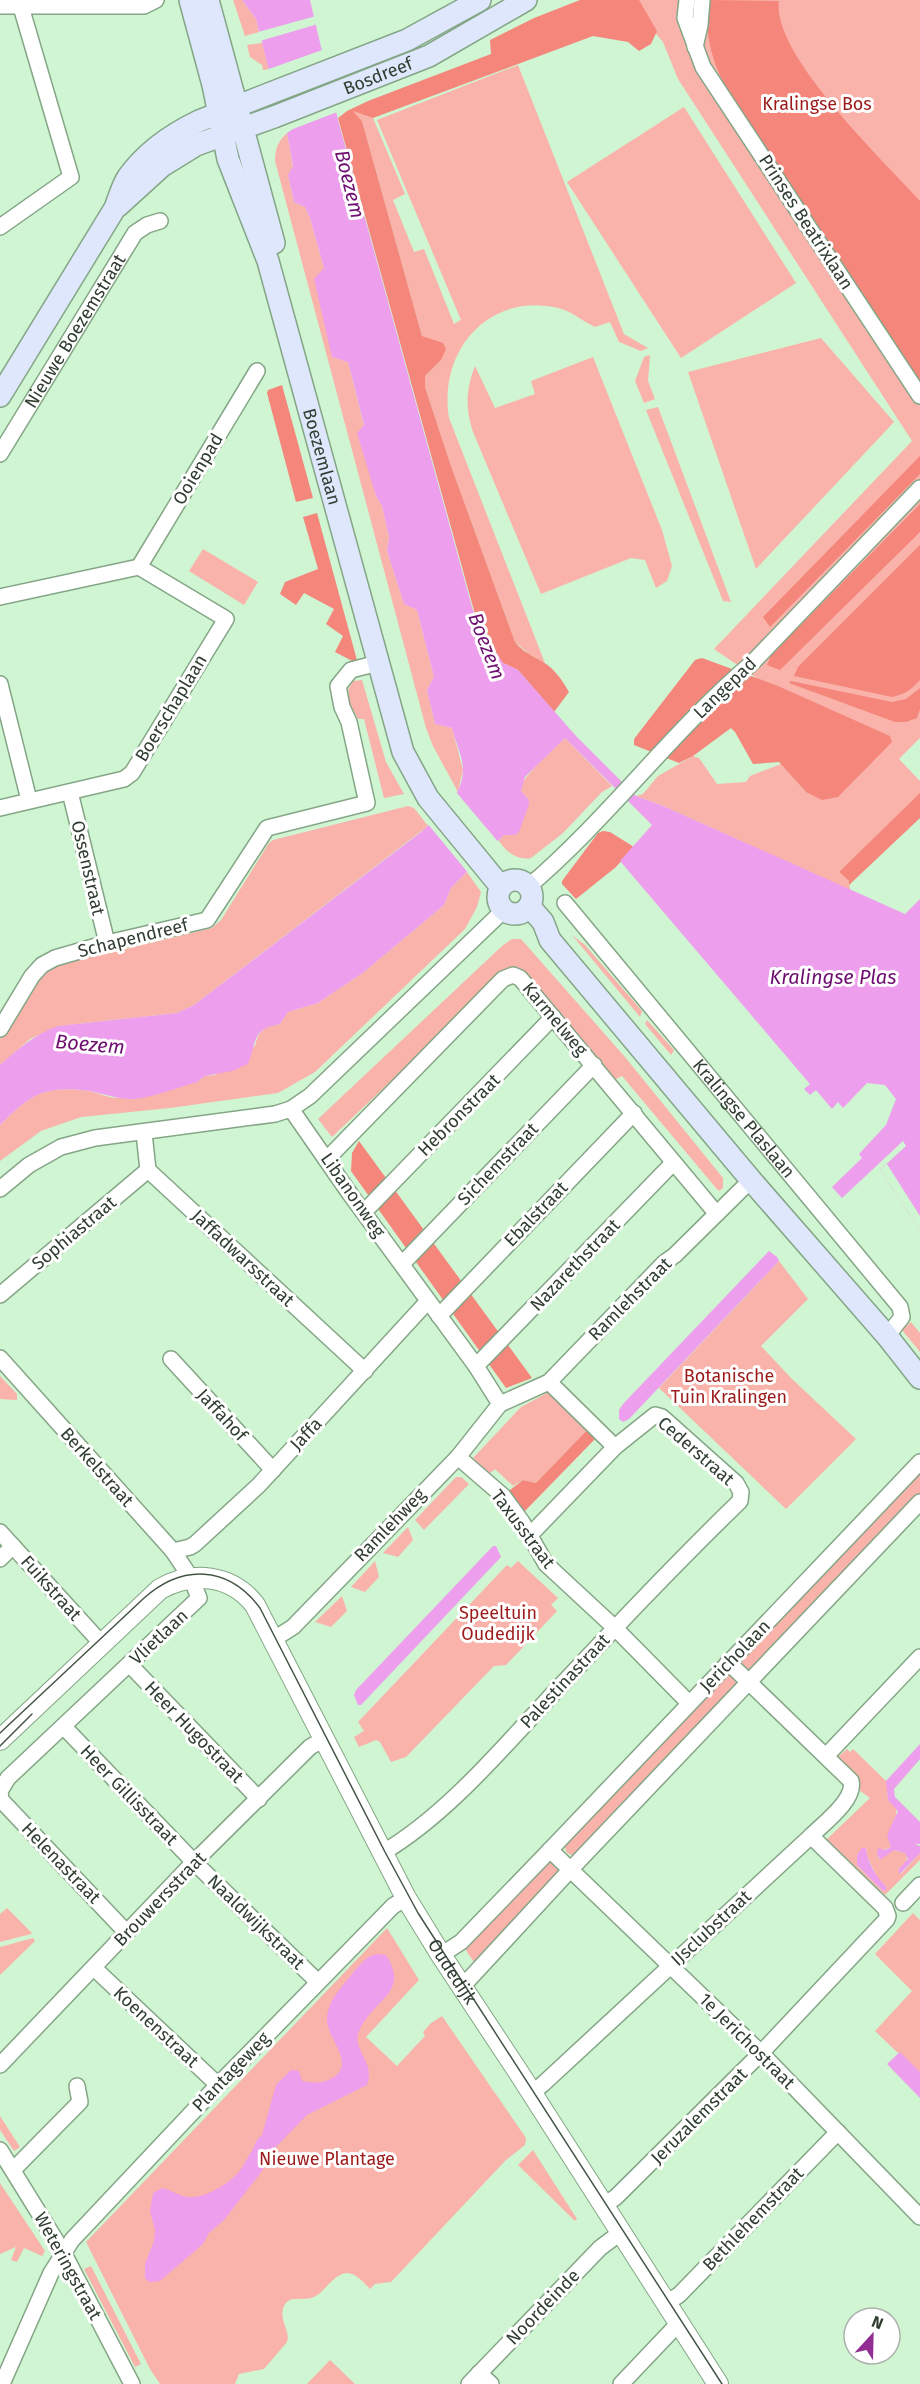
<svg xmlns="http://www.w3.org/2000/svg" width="920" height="2384" font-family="'Fira Sans',sans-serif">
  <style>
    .green { fill: #fab3aa; fill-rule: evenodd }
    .forest { fill: #f4867b }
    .water { fill: #ed9eec }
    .pier { fill: #d0f5d3 }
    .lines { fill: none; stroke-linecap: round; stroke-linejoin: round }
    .minor-casing { stroke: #84a686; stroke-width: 18 }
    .tertiary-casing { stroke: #84a686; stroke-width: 22 }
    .secondary-casing { stroke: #84a686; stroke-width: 24 }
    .minor { stroke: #fff; stroke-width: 15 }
    .tertiary { stroke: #fff; stroke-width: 20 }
    .secondary { stroke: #dee7fb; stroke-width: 21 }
    .tram { stroke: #455646; stroke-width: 1.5 }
    .labels { text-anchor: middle; stroke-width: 6; stroke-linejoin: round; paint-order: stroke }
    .street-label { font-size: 18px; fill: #303e31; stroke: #fff }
    .park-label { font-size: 18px; fill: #9d1a1a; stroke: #fff }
    .water-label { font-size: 20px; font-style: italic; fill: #6d0e70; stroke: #fff }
  </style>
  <rect width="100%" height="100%" fill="#d0f5d3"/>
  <g class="green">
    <path d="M233 0H242L256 19 259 32 245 36Z"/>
    <path d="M627 0H920V738L899 759 920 781V794L839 872 849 881 850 890 661 805 636 796 643 794 658 776 693 756 699 758 717 784 746 782 750 776 781 764 806 792 876 759 714 649 912 441 678 79 663 42Z"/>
    <path d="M262 43 269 69 263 70 262 65 250 57 247 45Z"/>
    <path d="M518 65 624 334 648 348 641 351 619 342 610 322 595 327C582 321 572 311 558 308 488 292 438 351 449 418L545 663 529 654 515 642 451 466 425 387V376L441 360 433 341 422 336 362 121 352 110 373 118 405 194 393 200 414 252 424 249 454 324 461 320 377 120Z"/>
    <path d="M684 107 796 283 681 358 567 182Z"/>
    <path d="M287 133 293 167 288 175 294 202 305 207 310 218 324 268 332 357 348 362 364 426 376 496 382 506 389 537 387 551 404 604 417 610 434 677 427 690 435 724 452 728 463 770 458 792 433 746 426 728 275 161C275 148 278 142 287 133Z"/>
    <path d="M821 338 894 422 756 569 688 372Z"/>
    <path d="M650 355 648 381 655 399 644 403 635 381 644 357Z"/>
    <path d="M593 357 662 530 672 566 667 581 656 588 645 560 631 558 541 594 473 432C465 408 466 389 475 366L495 408 535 394 531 381Z"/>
    <path d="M658 407 731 602 723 601 646 410Z"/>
    <path d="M203 549 258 582 244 605 189 571Z"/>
    <path d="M362 680 386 762 404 794 384 798 364 719H358L351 706 348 707 346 696 349 695 348 690 353 681Z"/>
    <path d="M565 738 612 786 602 792 563 833 531 858C518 861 506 852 499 841L504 834 515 835 529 800C527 797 521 793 520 789 520 779 557 746 565 738Z"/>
    <path d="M408 806 414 808 428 826 194 1005 177 1013 58 1026 30 1039 0 1065V1039L37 979 50 967 212 928 221 920 269 843 273 840Z"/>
    <path d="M467 872 481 892 477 907 465 929 315 1072 278 1093 170 1108 81 1117 41 1131 0 1161V1125C31 1095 43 1085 89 1091 99 1093 110 1099 121 1098 146 1095 172 1087 197 1082L205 1076 215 1075 255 1046C259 1030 264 1027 280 1024L288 1012 318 1003 364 972 444 905 451 888Z"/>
    <path d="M572 935 585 945 642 1011 640 1017Z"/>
    <path d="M512 939H521L625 1057 723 1178V1188L719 1191 716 1188 622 1076 614 1080 519 971 428 1046 332 1137 318 1119 502 946Z"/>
    <path d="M647 1020 674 1050 671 1055 645 1024Z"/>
    <path d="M779 1261 808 1299 761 1346 792 1379 856 1439 786 1509 659 1388Z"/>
    <path d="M911 1322 920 1333V1352L902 1330Z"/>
    <path d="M0 1376 17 1394V1400L0 1399Z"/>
    <path d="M547 1393H552L588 1429 536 1483 523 1480 513 1486 495 1469 489 1474 473 1458 521 1407Z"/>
    <path d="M920 1468V1498L749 1672 740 1663V1656Z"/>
    <path d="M456 1477H461L469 1484 424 1530 415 1520Z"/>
    <path d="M408 1527 413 1540 398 1557 383 1553Z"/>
    <path d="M375 1561 379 1577 365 1592 351 1587Z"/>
    <path d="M518 1561 558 1598 551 1605 557 1611 506 1665 494 1666 406 1757 391 1762 380 1742 376 1740 359 1747 354 1737 364 1731 358 1722 507 1565 511 1568Z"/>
    <path d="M342 1596 347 1611 331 1627 315 1622Z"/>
    <path d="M727 1673H732L740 1682 576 1857 567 1853 564 1845Z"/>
    <path d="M847 1749 850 1752 853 1749 887 1782 888 1800 897 1808 891 1847 883 1850 878 1857 879 1859 894 1850 905 1853 907 1857 906 1863 898 1870 901 1874 920 1853V1860L885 1895 826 1840 870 1798 859 1790 856 1779 839 1761V1756ZM863 1848 867 1850 866 1854 878 1879 886 1886 883 1891 857 1865V1855Z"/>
    <path d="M546 1862H552L558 1866 560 1872 475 1964 464 1947Z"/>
    <path d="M7 1908 32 1933 31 1934 0 1942V1914Z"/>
    <path d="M913 1913 920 1920V2074L875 2031 912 1991 875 1954Z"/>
    <path d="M387 1928 419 1980 366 2037 397 2066 425 2036 423 2032 431 2023 442 2016 526 2138 525 2145 506 2160 391 2282 375 2284 370 2289C364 2283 356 2273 347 2273 333 2274 325 2292 314 2297 304 2302 290 2294 284 2306 278 2320 291 2331 287 2342L264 2369 239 2374 235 2384H160L150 2369 86 2242Z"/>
    <path d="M33 1938 35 1941 0 1975V1947Z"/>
    <path d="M0 2116 20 2147 14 2151 0 2130Z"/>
    <path d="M533 2150 577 2219 575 2221 518 2165Z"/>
    <path d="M0 2183 45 2251 42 2256 24 2248 17 2262 11 2260 16 2247 0 2254Z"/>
    <path d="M91 2266 141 2364 135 2367 84 2269Z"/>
    <path d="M330 2360 355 2384H307Z"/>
  </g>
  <g class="forest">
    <path d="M580 0H639L657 31 651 44 639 51 628 42 593 36 373 118 353 111 362 121 422 336 443 343 446 349 441 360 425 376V387L451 466 515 642C523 652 533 656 543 662 555 669 562 680 569 692L554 712 518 670 503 663 478 625 338 118 347 111 368 101 491 54 490 40 534 18Z"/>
    <path d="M707 0 779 1C771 54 884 161 920 201V383L724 84C710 56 705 31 707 0Z"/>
    <path d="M282 385 313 498 296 502 267 393 268 390Z"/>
    <path d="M920 456V474L770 627 763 617Z"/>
    <path d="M920 504V532L780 670 767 665 771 655Z"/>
    <path d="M317 513 358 664 335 652 343 636 326 624 334 609 304 593 296 605 280 594 285 582 318 569 303 517Z"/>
    <path d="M920 545V680C911 690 905 694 892 697L794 676 798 667Z"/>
    <path d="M702 658 778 686 890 736 892 742 838 797 822 800 806 792 779 762 753 764 735 732 731 728 693 756 679 763 634 745V739L695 660Z"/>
    <path d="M791 681 892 702 906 699 920 688V709L917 718 906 722H895L789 683Z"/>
    <path d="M920 793V818L849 885V881L839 872Z"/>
    <path d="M603 831 610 832 634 847 616 867 576 899 562 884V881L598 833Z"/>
    <path d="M359 1141 532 1378 506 1388 351 1171 352 1153Z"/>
    <path d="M588 1429 597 1437 523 1513 506 1493 523 1480 536 1483Z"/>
  </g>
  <g class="water">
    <path d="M242 0H310L339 124 472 607 478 625 503 663 518 670 576 736 636 796 661 805 905 914 920 899V1230L880 1170 906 1146 903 1141 842 1198 832 1187 862 1158 859 1154 886 1125 896 1099 885 1085 867 1083 843 1108 838 1102 832 1109 816 1090 810 1095 804 1089 810 1084 620 861 652 825 565 738 525 777 521 791 529 800V804L519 832 515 835H504L451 888 444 905 364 972 318 1003 288 1012 280 1024C252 1029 257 1041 248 1064L232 1071 205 1076 197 1082C177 1088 156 1096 135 1099 119 1100 105 1094 90 1091 43 1085 31 1095 0 1125V1065C18 1049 35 1034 58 1026L177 1013 194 1005 421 832C439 816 463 796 463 770 463 757 455 741 452 728L435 724 427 690 434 677 417 610 404 604 387 551 389 537 382 506 376 496 357 433 364 425 348 362 332 357 314 279 324 268 310 218 305 207 294 202 288 175 293 166 287 133 283 126 256 19Z"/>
    <path d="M769 1251 777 1257 779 1261 629 1419 623 1422 619 1419V1410L623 1404Z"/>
    <path d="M493 1546H496L501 1557 361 1705H358L354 1695 356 1690Z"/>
    <path d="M920 1744V1759L894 1789 895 1797 920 1822V1844H915L920 1846V1853L900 1874 898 1870 908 1859 905 1853 894 1850 880 1860 877 1854 878 1848 885 1850 891 1847 887 1835 898 1811 888 1800 886 1781Z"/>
    <path d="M862 1848H866C866 1859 877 1879 886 1886V1890L883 1891 857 1865V1855Z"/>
    <path d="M377 1954 386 1955C411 1993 372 2000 359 2031 351 2049 376 2062 367 2085L307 2115 274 2149 271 2157 259 2175 224 2220 209 2233 203 2244 160 2281 149 2282 145 2278V2264L154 2241 155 2230 150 2211 153 2193 162 2188C171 2190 179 2196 188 2197 204 2199 228 2184 237 2174 242 2169 246 2160 250 2154 255 2147 255 2140 262 2135L276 2085 291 2070 299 2071 302 2081C313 2083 324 2084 334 2077 356 2061 325 2037 327 2018 328 2000 342 1987 352 1974 359 1966 366 1956 377 1954Z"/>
    <path d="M900 2052 920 2072V2098L887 2064Z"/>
  </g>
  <g class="pier">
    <path d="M316 16 318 24 260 41 258 32Z"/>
    <path d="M325 49 340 111 293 129 284 135 280 127 266 70Z"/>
    <path d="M456 792 500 844 469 874 427 823Z"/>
    <path d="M887 1164 920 1216V1230L880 1170Z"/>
  </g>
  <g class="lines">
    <g class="minor-casing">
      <g id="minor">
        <path d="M687 0 685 18 703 67 920 396"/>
        <path d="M0 6H144L156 0"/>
        <path d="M695 47 700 25 702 0"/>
        <path d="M0 227 71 177 19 0"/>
        <path id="s1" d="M0 454 135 233 147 225 160 221"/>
        <path d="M139 567 257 371"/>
        <path d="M0 597 139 567 226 619 132 773 124 779 0 808"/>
        <path d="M0 684 29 800"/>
        <path d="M70 792 107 943"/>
        <path d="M528 887C609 818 672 731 753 662L920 488"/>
        <path id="s2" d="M565 903 900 1307 902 1317 887 1336"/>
        <path d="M0 1029 32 976 42 965 55 958 107 943 207 920 267 828 367 803 349 722 342 707 338 686 351 670 378 663"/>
        <path d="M291 1109 350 1194 476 1366 500 1404"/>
        <path d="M144 1133 148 1170 365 1371"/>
        <path d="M327 1159 503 979 513 975 520 978 716 1213"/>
        <path d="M0 1189 29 1165 61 1147 95 1138 275 1114 291 1109 310 1096 504 910"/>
        <path d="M364 1212 553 1017"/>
        <path d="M402 1264 594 1065"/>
        <path d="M0 1295 148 1170"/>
        <path d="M439 1316 634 1113"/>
        <path d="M0 1358 173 1551 191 1578 199 1598 8 1778 0 1791"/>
        <path d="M171 1359 273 1470"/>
        <path d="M476 1366 673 1163"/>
        <path d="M549 1382 615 1447"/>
        <path d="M500 1404 549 1382 664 1263 675 1255 751 1180"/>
        <path d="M458 1457 503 1496 522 1522 546 1564 614 1627 689 1703"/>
        <path d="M0 1532 102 1644"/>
        <path d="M173 1551 190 1547 195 1544 259 1485 428 1301"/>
        <path d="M0 1559 13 1546"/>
        <path d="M274 1639 293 1627 458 1457 500 1404"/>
        <path d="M130 1665 259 1799"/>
        <path d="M64 1727 194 1862 318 1982"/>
        <path d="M826 1756 920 1657"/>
        <path d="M0 1792 1 1800 127 1933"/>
        <path d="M550 1850 761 2053 920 2217"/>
        <path d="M382 1853C444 1817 501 1750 549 1698 612 1631 674 1565 740 1501L741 1492 736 1483 662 1417 655 1415 615 1447 530 1535"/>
        <path d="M903 1903 920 1885"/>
        <path d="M441 1955 461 1942 550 1850 920 1462"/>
        <path d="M94 1968 218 2085"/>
        <path d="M462 1987 571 1869 920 1502"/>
        <path d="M0 2065 194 1862 310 1747 324 1739"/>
        <path d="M532 2093 543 2084 811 1836C824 1823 856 1799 851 1781L728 1662"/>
        <path d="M0 2150 63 2252 132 2384"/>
        <path d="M13 2170 80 2102 77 2086"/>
        <path d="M603 2206 616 2197 761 2053 887 1919 888 1916 885 1908 811 1836"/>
        <path d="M666 2303 679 2295 838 2132"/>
        <path d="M479 2373 491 2384"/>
        <path d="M2 2384 51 2273 72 2240 218 2085 393 1906 406 1898"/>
        <path d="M469 2384 600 2248 620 2233"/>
        <path d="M621 2384 679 2323"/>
      </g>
    </g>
    <g class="tertiary-casing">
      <g id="tertiary">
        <path id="s3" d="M0 1740 160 1589C192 1571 231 1574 255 1605L406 1898 441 1955 519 2073 718 2384"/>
      </g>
    </g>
    <g class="secondary-casing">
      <g id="secondary">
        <path id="s4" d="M190 0 213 85 228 159 268 261 403 752 428 798 501 887"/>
        <path d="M208 0 274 243"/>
        <path id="s5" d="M118 206 162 166 196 145 274 117 429 56 526 0"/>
        <path d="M0 396 115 208C119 198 122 186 128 177 146 152 172 134 199 121L407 40 480 0"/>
        <circle cx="515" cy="897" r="17"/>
        <path d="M529 906 543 922 550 940 751 1180 887 1336 920 1378"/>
      </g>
    </g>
    <use href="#minor" class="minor"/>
    <use href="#tertiary" class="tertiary"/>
    <use href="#secondary" class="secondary"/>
    <g class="tram">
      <path d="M0 1733 143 1599C182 1564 228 1565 260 1608L385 1852 418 1913 722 2384"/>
      <path d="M0 1746 32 1714"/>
    </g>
  </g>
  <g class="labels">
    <g class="street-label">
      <text dy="6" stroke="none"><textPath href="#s5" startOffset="294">Bosdreef</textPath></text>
      <text transform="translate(806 222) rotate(57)" y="6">Prinses Beatrixlaan</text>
      <text dy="6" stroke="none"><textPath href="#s1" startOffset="144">Nieuwe Boezemstraat</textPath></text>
      <text dy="6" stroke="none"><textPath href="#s4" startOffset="476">Boezemlaan</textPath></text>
      <text transform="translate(198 469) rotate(-59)" y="6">Ooienpad</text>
      <text transform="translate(725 688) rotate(-44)" y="6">Langepad</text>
      <text transform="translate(171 708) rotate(-59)" y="6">Boerschaplaan</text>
      <text transform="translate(88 868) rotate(77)" y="6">Ossenstraat</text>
      <text transform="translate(133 938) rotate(-14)" y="6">Schapendreef</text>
      <text transform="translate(555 1019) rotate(50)" y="6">Karmelweg</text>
      <text transform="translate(459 1115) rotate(-45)" y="6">Hebronstraat</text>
      <text dy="6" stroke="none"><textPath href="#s2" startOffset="280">Kralingse Plaslaan</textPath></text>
      <text transform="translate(498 1164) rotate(-46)" y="6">Sichemstraat</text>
      <text transform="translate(353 1195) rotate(55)" y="6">Libanonweg</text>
      <text transform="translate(536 1214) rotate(-46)" y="6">Ebalstraat</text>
      <text transform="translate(74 1233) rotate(-40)" y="6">Sophiastraat</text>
      <text transform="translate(243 1258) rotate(43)" y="6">Jaffadwarsstraat</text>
      <text transform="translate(575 1265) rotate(-46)" y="6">Nazarethstraat</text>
      <text transform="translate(630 1299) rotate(-45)" y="6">Ramlehstraat</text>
      <text transform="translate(222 1415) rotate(47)" y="6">Jaffahof</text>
      <text transform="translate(306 1434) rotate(-47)" y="6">Jaffa</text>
      <text transform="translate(696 1451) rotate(41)" y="6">Cederstraat</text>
      <text transform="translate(97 1467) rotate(48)" y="6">Berkelstraat</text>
      <text transform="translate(390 1525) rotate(-46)" y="6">Ramlehweg</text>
      <text transform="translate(523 1529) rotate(53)" y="6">Taxusstraat</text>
      <text transform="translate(51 1588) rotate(48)" y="6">Fuikstraat</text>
      <text transform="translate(159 1637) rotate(-43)" y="6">Vlietlaan</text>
      <text transform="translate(735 1656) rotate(-46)" y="6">Jericholaan</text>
      <text transform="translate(565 1681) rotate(-47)" y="6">Palestinastraat</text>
      <text transform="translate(194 1732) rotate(46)" y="6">Heer Hugostraat</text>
      <text transform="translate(129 1795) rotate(46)" y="6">Heer Gillisstraat</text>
      <text transform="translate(61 1863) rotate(46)" y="6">Helenastraat</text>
      <text transform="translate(160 1899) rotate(-46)" y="6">Brouwersstraat</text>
      <text transform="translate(256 1922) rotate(44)" y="6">Naaldwijkstraat</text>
      <text transform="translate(711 1928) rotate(-43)" y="6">IJsclubstraat</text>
      <text dy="6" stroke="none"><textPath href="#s3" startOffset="742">Oudedijk</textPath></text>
      <text transform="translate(156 2027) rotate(43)" y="6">Koenenstraat</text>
      <text transform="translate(747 2041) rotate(45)" y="6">1e Jerichostraat</text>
      <text transform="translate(231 2072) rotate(-46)" y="6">Plantageweg</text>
      <text transform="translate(699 2116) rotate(-45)" y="6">Jeruzalemstraat</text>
      <text transform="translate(753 2219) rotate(-46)" y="6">Bethlehemstraat</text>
      <text transform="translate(68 2266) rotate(61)" y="6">Weteringstraat</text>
      <text transform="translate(543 2307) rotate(-46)" y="6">Noordeinde</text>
    </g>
    <g class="park-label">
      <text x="817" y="110">Kralingse Bos</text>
      <text x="729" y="1382">Botanische<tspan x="729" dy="21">Tuin Kralingen</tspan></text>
      <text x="498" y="1619">Speeltuin<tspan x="498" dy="21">Oudedijk</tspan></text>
      <text x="327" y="2165">Nieuwe Plantage</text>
    </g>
    <g class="water-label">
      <text transform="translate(350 184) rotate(76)" y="7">Boezem</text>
      <text transform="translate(487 646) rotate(69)" y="7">Boezem</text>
      <text x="833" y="984">Kralingse Plas</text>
      <text transform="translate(90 1044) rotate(5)" y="7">Boezem</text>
    </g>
  </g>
  <g transform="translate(872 2336) rotate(22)"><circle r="28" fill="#ffffff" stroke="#acb2ad" stroke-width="1.5"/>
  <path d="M0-4.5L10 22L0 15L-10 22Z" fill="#912d93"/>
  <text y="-9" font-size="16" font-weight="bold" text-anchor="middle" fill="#303e31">N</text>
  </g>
</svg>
